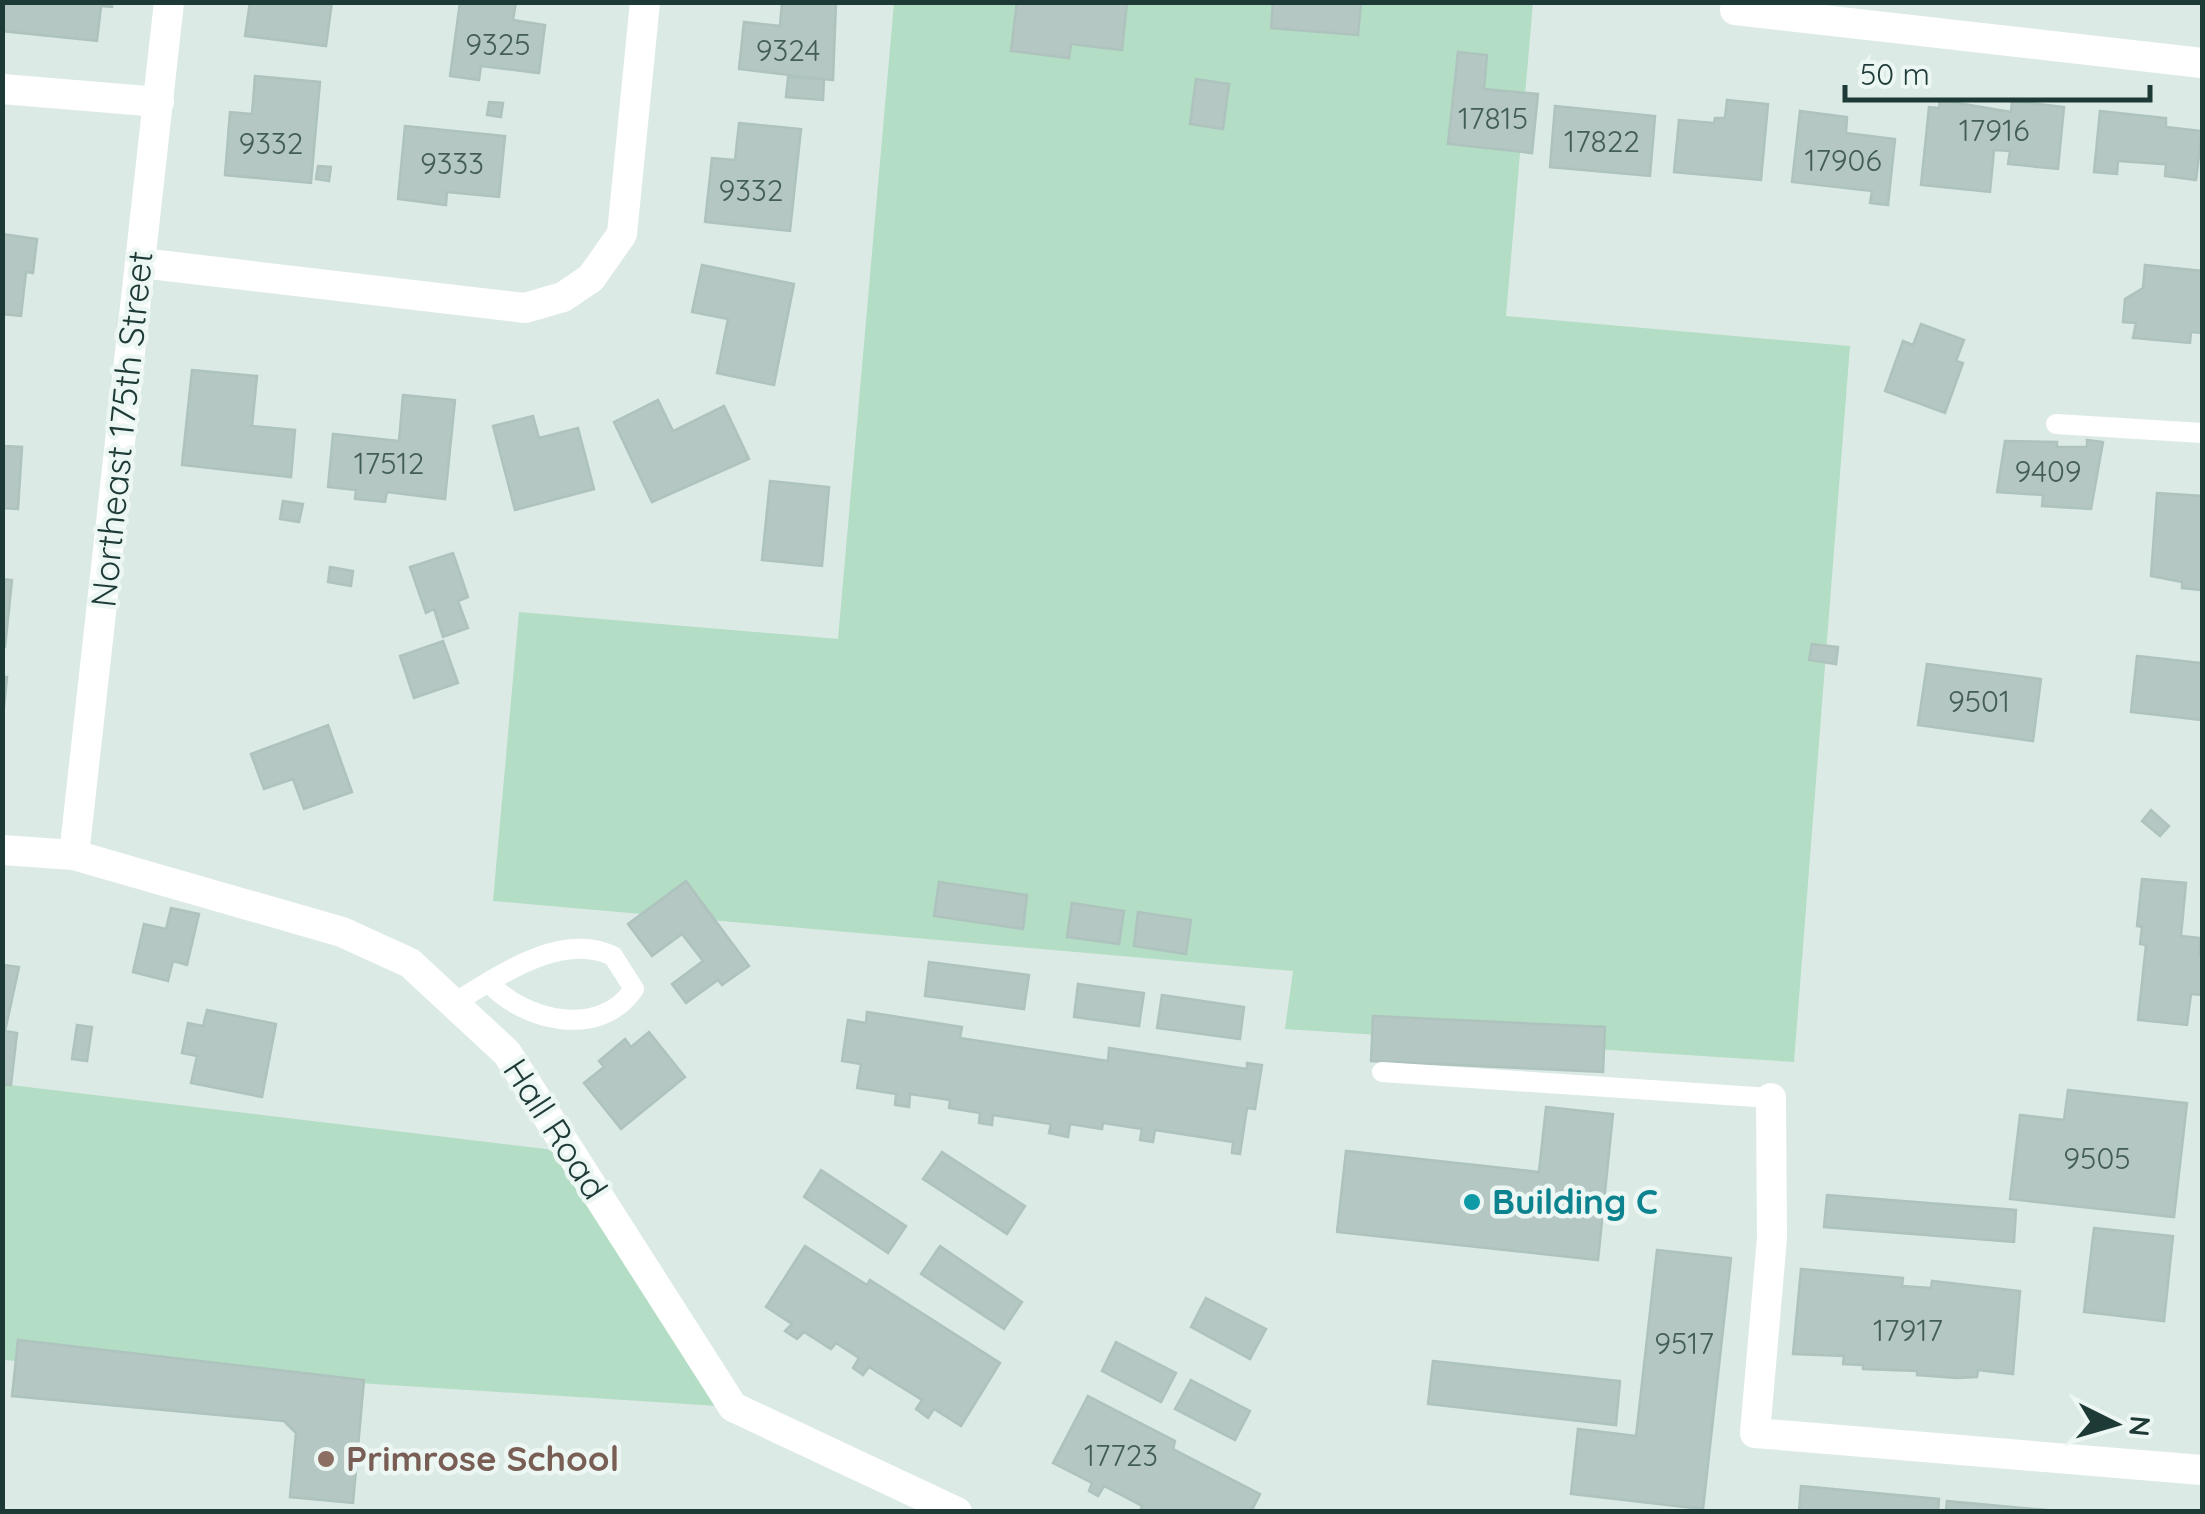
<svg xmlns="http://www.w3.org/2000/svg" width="2205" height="1514" font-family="Quicksand,sans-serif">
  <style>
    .green { fill: #b3ddc4 }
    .building { fill: #b4c7c2; stroke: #aec3be; stroke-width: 2.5 }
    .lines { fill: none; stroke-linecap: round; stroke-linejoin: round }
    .service { stroke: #fff; stroke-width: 20 }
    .minor { stroke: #fff; stroke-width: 30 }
    .culture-dot { fill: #0f9aa8; stroke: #ecf6f3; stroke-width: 4 }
    .education-dot { fill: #8d6e63; stroke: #ecf6f3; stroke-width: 4 }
    .labels { text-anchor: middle; stroke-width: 9; stroke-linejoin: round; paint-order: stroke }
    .number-label { font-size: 30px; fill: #435d59 }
    .street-label { font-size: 35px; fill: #1d3a36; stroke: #ecf6f3 }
    .culture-label { font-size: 35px; font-weight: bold; fill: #0d838f; stroke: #ecf6f3; text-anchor: start }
    .education-label { font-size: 35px; font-weight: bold; fill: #785e54; stroke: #ecf6f3; text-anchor: start }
  </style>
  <rect width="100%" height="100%" fill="#dceae5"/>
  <g class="green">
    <path d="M894 3H1533L1506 316 1850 346 1794 1062 1285 1029 1293 971 493 901 519 612 838 639Z"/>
    <path d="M2 1084 571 1152 733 1407 3 1360Z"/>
  </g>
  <g class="building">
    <path d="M2 2H112V7L101 6 97 41 2 31Z"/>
    <path d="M250 2H332L326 46 245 36Z"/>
    <path d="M460 2H516L513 20 545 25 539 73 481 66 479 80 450 76Z"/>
    <path d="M782 2H836L833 80 739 69 744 22 780 26Z"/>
    <path d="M1017 2H1127L1122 50 1071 44 1069 58 1011 51Z"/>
    <path d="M1273 2H1361L1358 35 1271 28Z"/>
    <path d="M1458 52 1487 55 1484 89 1538 94 1532 153 1448 144Z"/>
    <path d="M255 76 320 82 311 183 225 175 230 112 252 114Z"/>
    <path d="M788 77 824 79 823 100 786 97Z"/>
    <path d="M1196 79 1229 84 1223 129 1190 124Z"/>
    <path d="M1727 100 1768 104 1761 180 1674 172 1679 120 1714 123 1715 118H1725Z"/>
    <path d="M1940 100 2011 112 2012 101 2064 107 2058 169 2008 164 2010 151 1994 150 1990 192 1921 185 1929 107 1939 108Z"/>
    <path d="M489 102 503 103 501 117 487 115Z"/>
    <path d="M1555 106 1655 116 1650 176 1550 167Z"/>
    <path d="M1800 111 1847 117 1846 133 1895 139 1888 205 1870 203 1872 191 1792 182Z"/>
    <path d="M2100 111 2166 118V127L2202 131 2196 180 2165 176 2166 164H2162L2118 161 2117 174 2094 172Z"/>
    <path d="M739 123 801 129 790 231 705 222 712 158 735 160Z"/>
    <path d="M405 126 505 136 499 197 447 192 446 205 398 199Z"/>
    <path d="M318 166 331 167 329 181 316 179Z"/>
    <path d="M2 234 37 239 33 273 26 272 21 316 2 314Z"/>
    <path d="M702 265 794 284 774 385 717 373 728 319 692 312Z"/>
    <path d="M2145 265 2202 271V333L2191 332 2190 343 2133 338 2136 323 2123 322 2125 299 2143 288Z"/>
    <path d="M1921 324 1964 340 1956 361 1963 363 1945 413 1885 391 1903 341 1913 345Z"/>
    <path d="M192 370 257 376 252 426 295 430 291 477 182 465Z"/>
    <path d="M403 395 455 400 445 499 387 492 385 502 355 499 356 490 328 487 333 434 399 441Z"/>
    <path d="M658 400 673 431 724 406 749 459 652 502 614 422Z"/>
    <path d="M2 405 4 446 22 447 18 509 2 508Z"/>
    <path d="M533 416 539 438 578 428 594 489 515 510 493 426Z"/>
    <path d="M2087 440 2103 442 2091 509 2042 506 2043 495 1997 492 2005 441 2057 442V447H2087Z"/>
    <path d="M770 481 829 487 822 566 762 560Z"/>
    <path d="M2157 493 2202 496V590L2182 588V582L2151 576Z"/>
    <path d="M283 501 303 504 299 522 280 519Z"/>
    <path d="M453 553 468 597 458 601 468 628 443 637 434 609 426 613 410 567Z"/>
    <path d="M330 567 353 571 351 586 328 582Z"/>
    <path d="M2 579 12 580 5 647H2Z"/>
    <path d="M443 641 458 683 414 698 400 656Z"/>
    <path d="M1812 644 1838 647 1836 664 1809 660Z"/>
    <path d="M2202 652V720L2131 712 2137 656 2201 663Z"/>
    <path d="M1927 664 2041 679 2033 741 1918 725Z"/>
    <path d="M2 677H7L2 727Z"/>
    <path d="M328 725 352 792 304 809 293 779 264 789 251 754Z"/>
    <path d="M2151 810 2169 826 2160 836 2142 821Z"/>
    <path d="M2142 879 2186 883 2181 936 2201 938 2199 955 2202 956V995L2191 994 2187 1025 2138 1020 2146 945 2140 944 2142 927 2137 926Z"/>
    <path d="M686 881 749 966 722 985 718 980 686 1003 672 984 703 961 682 934 652 956 628 924Z"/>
    <path d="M939 882 1027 895 1023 929 934 916Z"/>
    <path d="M1072 903 1124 911 1119 944 1067 937Z"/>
    <path d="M171 908 199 914 187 965 173 961 168 981 133 972 144 924 166 929Z"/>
    <path d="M1138 912 1191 920 1186 954 1134 946Z"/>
    <path d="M2 952 3 965 19 967 5 1031 17 1033 11 1085 2 1084Z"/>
    <path d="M929 962 1029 975 1024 1009 925 996Z"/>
    <path d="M1078 984 1144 993 1139 1026 1074 1017Z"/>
    <path d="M1162 995 1244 1007 1240 1039 1157 1028Z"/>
    <path d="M207 1010 276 1024 262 1097 191 1083 197 1056 182 1053 188 1023 203 1026Z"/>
    <path d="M867 1012 962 1027 960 1038 1108 1061 1109 1048 1247 1069V1063L1262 1065 1255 1109 1247 1108 1240 1154 1232 1153 1233 1142 1155 1130 1153 1142 1140 1140 1142 1129 1103 1123 1102 1129 1070 1124 1068 1137 1049 1133 1051 1124 993 1115 992 1125 979 1123 980 1113 949 1108 950 1100 910 1094 909 1107 895 1105 896 1094 857 1088 861 1064 842 1061 848 1020 866 1023Z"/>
    <path d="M1373 1016 1605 1027 1603 1072 1371 1061Z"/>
    <path d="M77 1025 92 1027 87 1061 72 1059Z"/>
    <path d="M649 1032 685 1077 621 1129 584 1083 604 1067 599 1061 625 1039 631 1047Z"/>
    <path d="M2068 1090 2187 1103 2174 1217 2010 1199 2020 1115 2064 1120Z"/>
    <path d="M1546 1107 1613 1114 1598 1260 1337 1232 1346 1151 1539 1172Z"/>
    <path d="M942 1152 1025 1206 1007 1234 923 1179Z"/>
    <path d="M821 1170 906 1226 888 1253 804 1197Z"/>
    <path d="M1827 1195 2016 1210 2014 1242 1824 1227Z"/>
    <path d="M2094 1228 2173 1236 2164 1321 2084 1312Z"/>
    <path d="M805 1246 867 1285 870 1280 1000 1363 961 1426 934 1409 928 1418 916 1409 922 1400 869 1367 863 1375 853 1368 859 1358 836 1343 831 1349 804 1332 797 1339 785 1331 792 1324 766 1307Z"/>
    <path d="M940 1246 1022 1302 1004 1329 921 1274Z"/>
    <path d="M1657 1250 1731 1258 1703 1509 1571 1494 1578 1429 1636 1436Z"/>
    <path d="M1801 1269 1903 1278 1902 1286 1931 1288 1932 1281 2020 1291 2013 1374 1978 1370 1977 1377 1957 1378 1917 1375V1371L1863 1369V1365L1843 1364 1844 1356 1793 1354Z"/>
    <path d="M1206 1298 1266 1329 1250 1359 1191 1327Z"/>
    <path d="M18 1340 364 1380 353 1503 290 1497 296 1433 284 1421 12 1396Z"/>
    <path d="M1116 1342 1176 1373 1161 1402 1102 1371Z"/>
    <path d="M1433 1361 1620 1381 1616 1425 1428 1404Z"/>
    <path d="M1191 1380 1250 1411 1235 1440 1175 1409Z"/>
    <path d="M1088 1396 1175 1441 1173 1449 1260 1494 1251 1512H1140L1142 1506 1104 1486 1098 1496 1089 1491 1092 1483 1053 1463Z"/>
    <path d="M1801 1486 1939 1499 1938 1512H1799Z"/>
    <path d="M1947 1501 2057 1511V1512H1946Z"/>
  </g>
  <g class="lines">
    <g class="service">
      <path d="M2056 424 2202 433"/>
      <path d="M456 1002C499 976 561 931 613 956L634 989C600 1039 525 1022 488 982"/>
      <path d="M1382 1072 1771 1098"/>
    </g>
    <g class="minor">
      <path d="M1736 2 1735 10 2202 63"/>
      <path d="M2 89 159 102"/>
      <path d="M141 263 525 308 563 297 591 278 622 234 645 2"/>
      <path d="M2 850 74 855 342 932 410 963 507 1053 733 1407 957 1512"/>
      <path d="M74 855 169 2"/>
      <path d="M1771 1098 1772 1238 1755 1433 2202 1470"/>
    </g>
  </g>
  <circle class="culture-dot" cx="1472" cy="1202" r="10"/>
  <circle class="education-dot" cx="326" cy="1459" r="10"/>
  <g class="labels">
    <g class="number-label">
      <text x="498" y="55">9325</text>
      <text x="788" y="61">9324</text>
      <text x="1493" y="129">17815</text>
      <text x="1994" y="141">17916</text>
      <text x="1602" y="152">17822</text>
      <text x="271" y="154">9332</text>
      <text x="1843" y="171">17906</text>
      <text x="452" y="174">9333</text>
      <text x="751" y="201">9332</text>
      <text x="389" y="474">17512</text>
      <text x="2048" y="482">9409</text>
      <text x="1979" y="712">9501</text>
      <text x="2097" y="1169">9505</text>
      <text x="1908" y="1341">17917</text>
      <text x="1684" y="1354">9517</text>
      <text x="1121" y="1466">17723</text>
    </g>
    <g class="street-label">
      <text transform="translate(122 429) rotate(-84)" y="12">Northeast 175th Street</text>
      <text transform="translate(555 1129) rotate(57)" y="12">Hall Road</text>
    </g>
    <g class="culture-label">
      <text x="1492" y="1214">Building C</text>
    </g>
    <g class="education-label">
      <text x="346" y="1471">Primrose School</text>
    </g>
  </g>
  <rect width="2205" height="1514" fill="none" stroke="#1d3a36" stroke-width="10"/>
  <g transform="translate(2115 1424) rotate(95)" stroke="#ecf6f3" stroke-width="8" paint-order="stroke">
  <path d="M0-8L18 38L0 25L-18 38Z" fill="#1d3a36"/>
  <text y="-15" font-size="28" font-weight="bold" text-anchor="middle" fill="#1d3a36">N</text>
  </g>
  <path d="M1845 85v15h305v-15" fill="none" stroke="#1d3a36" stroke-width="5"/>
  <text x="1860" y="85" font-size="30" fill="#1d3a36" stroke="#ecf6f3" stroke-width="8" paint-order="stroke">50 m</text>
</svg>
